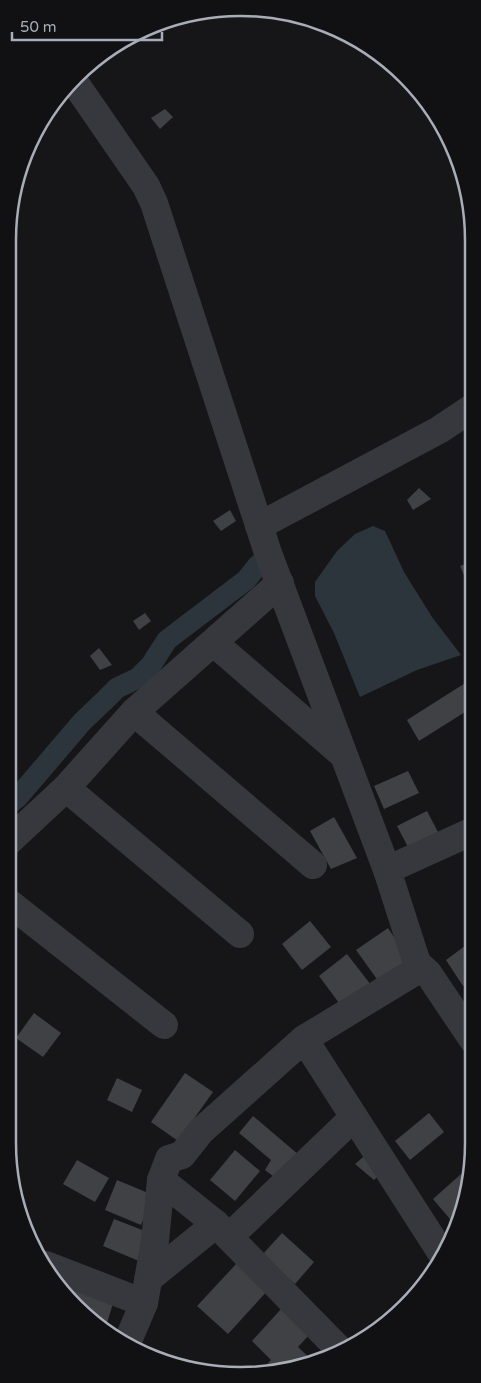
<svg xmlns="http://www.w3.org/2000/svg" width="481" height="1383" font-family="'Varela Round',sans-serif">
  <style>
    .water { fill: #2c353c }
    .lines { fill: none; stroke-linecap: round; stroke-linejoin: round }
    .canal { stroke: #2c353c; stroke-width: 21 }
    .building { fill: #404145 }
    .minor { stroke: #37383d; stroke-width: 28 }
    .rim { fill: none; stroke: #a8adb8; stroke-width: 2.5 }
  </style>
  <rect width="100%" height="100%" fill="#161618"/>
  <path class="water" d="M373 526 385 531 404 572 432 617 461 655 417 670 360 697 334 633 315 596V582L337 551 355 534Z"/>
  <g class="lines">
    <path class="canal" d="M8 805 18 797 82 722 104 701 117 688 138 678 151 665 167 640 246 580 258 565"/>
  </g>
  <g class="building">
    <path d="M165 109 173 117 160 129 151 118Z"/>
    <path d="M419 488 431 499 413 510 407 500Z"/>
    <path d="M230 510 236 521 221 531 213 521Z"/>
    <path d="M472 561V583L468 585 460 566Z"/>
    <path d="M145 613 151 621 139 630 133 621Z"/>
    <path d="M99 648 112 665 100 670 90 656Z"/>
    <path d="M470 680 472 683 473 707 419 741 407 720Z"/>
    <path d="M408 771 419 793 384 809 374 786Z"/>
    <path d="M427 811 439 834 409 849 397 826Z"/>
    <path d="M334 817 357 858 331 869 310 831Z"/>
    <path d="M310 921 331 947 302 970 282 944Z"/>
    <path d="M388 928 410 961 379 982 356 950Z"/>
    <path d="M473 940V979L463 986 446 960Z"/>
    <path d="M347 954 371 985 342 1007 319 976Z"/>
    <path d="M34 1013 61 1033 43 1057 16 1038Z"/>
    <path d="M185 1073 213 1092 178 1141 151 1122Z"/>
    <path d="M117 1078 142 1090 132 1112 107 1100Z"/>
    <path d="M429 1113 444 1132 410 1160 395 1141Z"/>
    <path d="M253 1116 299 1155 278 1180 265 1170 271 1160 239 1133Z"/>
    <path d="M235 1150 260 1171 235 1201 210 1180Z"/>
    <path d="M369 1152 382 1172 374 1180 355 1164Z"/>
    <path d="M77 1160 109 1178 95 1202 63 1184Z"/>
    <path d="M469 1167 466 1203 455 1225 433 1199Z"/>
    <path d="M117 1180 153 1195 141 1225 105 1210Z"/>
    <path d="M114 1219 150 1233 139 1261 103 1246Z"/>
    <path d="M282 1233 314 1262 295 1284 262 1255Z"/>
    <path d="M238 1262 268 1290 228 1334 197 1306Z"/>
    <path d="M75 1284 115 1297 107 1323 94 1319 70 1300Z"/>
    <path d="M281 1309 309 1335 298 1347 314 1362 301 1368 261 1370 271 1360 252 1341Z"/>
  </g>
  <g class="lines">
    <g class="minor">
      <path d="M75 83 146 186 154 203 268 553 387 870 417 963"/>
      <path d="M259 526 439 430 472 408"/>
      <path d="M214 643 341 753"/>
      <path d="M134 712 313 865"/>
      <path d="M66 788 240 934"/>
      <path d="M8 842 66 788 134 712 280 583"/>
      <path d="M387 870 473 831"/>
      <path d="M8 902 164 1025"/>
      <path d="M304 1039 442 1254"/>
      <path d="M161 1180 216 1224 340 1350"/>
      <path d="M229 1237 354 1117"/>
      <path d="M46 1265 144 1303"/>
      <path d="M148 1279 216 1224"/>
      <path d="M127 1343 144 1303 155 1241 161 1180 169 1159 182 1155 201 1131 304 1039 416 971 417 963 428 973 473 1040"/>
    </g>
  </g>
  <path d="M0 0H481V1383H0ZM240 16H241A224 224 0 0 1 465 240V1143A224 224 0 0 1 241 1367H240A224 224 0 0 1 16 1143V240A224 224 0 0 1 240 16Z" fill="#111113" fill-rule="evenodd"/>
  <path class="rim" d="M240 16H241A224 224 0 0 1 465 240V1143A224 224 0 0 1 241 1367H240A224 224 0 0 1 16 1143V240A224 224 0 0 1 240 16Z"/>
  <path d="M12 32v8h150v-8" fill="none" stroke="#a8adb8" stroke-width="2.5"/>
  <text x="20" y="32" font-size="15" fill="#a8adb8" stroke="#111113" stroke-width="4" paint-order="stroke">50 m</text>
</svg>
